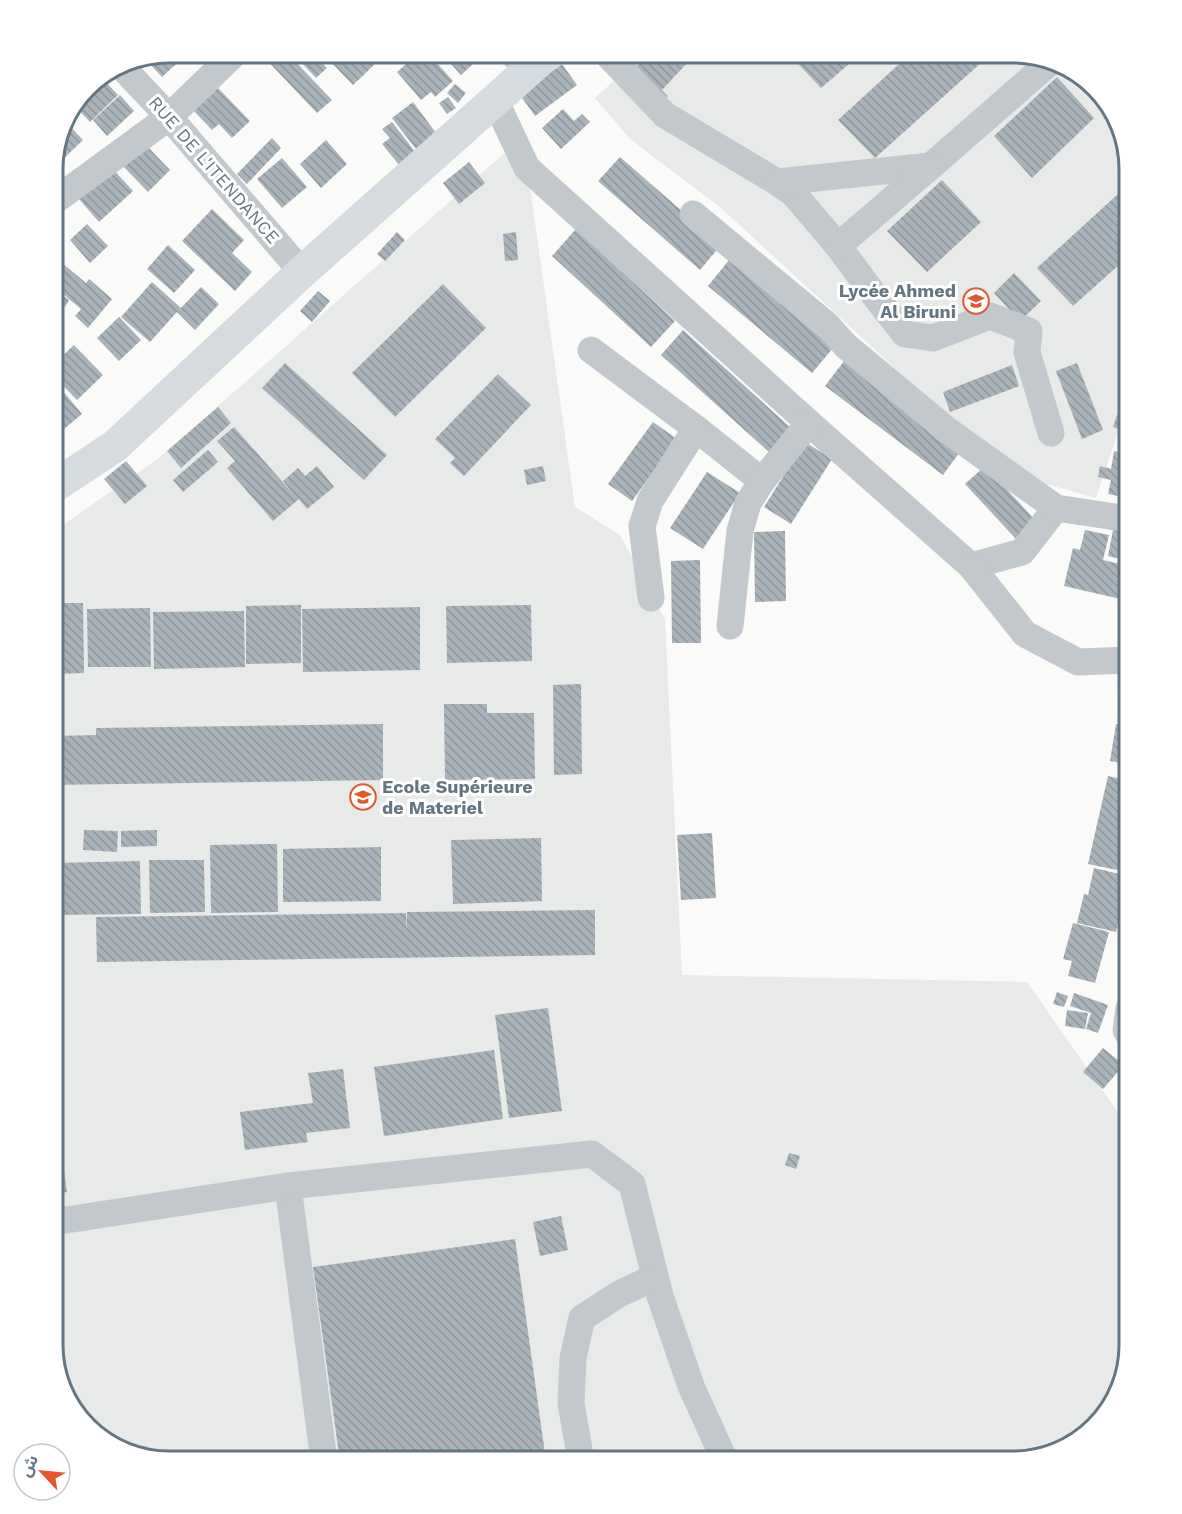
<svg xmlns="http://www.w3.org/2000/svg" width="1182" height="1514" font-family="'Work Sans','Noto Sans Arabic',sans-serif">
  <style>
    .built { fill: #e8e9e9 }
    .building { fill: url(#building-back-hatch) }
    .lines { fill: none; stroke-linecap: round; stroke-linejoin: round }
    .minor { stroke: #c3c8cc; stroke-width: 27 }
    .major { stroke: #d6dbdf; stroke-width: 33 }
    .labels { text-anchor: middle; stroke-width: 6; stroke-linejoin: round; paint-order: stroke }
    .street-label { font-size: 18px; fill: #657683; stroke: #fff }
    .poi-label { font-size: 18px; font-weight: bold; fill: #657683; stroke: #fff; text-anchor: end }
    .rim { fill: none; stroke: #657683; stroke-width: 3 }
  </style>
  <defs>
    <pattern id="building-back-hatch" width="6" height="6" patternUnits="userSpaceOnUse" patternTransform="scale(1.5)"><rect width="6" height="6" fill="#aab3b9"/><path d="M-1 5l2 2M0 0l6 6M5-1l2 2" fill="none" stroke="#8e969c"/></pattern>
  </defs>
  <rect width="100%" height="100%" fill="#fafaf8"/>
  <g class="built">
    <path d="M637 53H1021L1072 68 1110 104 1129 169V400L1096 498 1046 484 961 429 721 208 630 139 595 98 640 57Z"/>
    <path d="M523 137 575 507 620 535 665 619 682 975 1027 982 1129 1128V1346L1114 1403 1078 1442 1014 1461H168L111 1446 72 1410 53 1345V532L159 458Z"/>
  </g>
  <g class="building">
    <path d="M169 52 186 53 187 54 162 77 149 63 145 67 141 63Z"/>
    <path d="M260 53H287L332 100 317 113Z"/>
    <path d="M312 53 327 68 316 78 302 63Z"/>
    <path d="M322 53H365L375 64 353 85Z"/>
    <path d="M419 53H428L453 81 435 97 431 92 421 100 397 72Z"/>
    <path d="M441 53H485L461 75Z"/>
    <path d="M649 53H679L688 62 662 90 668 96 660 104 629 74Z"/>
    <path d="M788 53H839L849 64 821 88Z"/>
    <path d="M911 53H974L982 62 875 158 838 120Z"/>
    <path d="M562 64 577 85 535 116 520 95Z"/>
    <path d="M1057 77 1094 118 1032 178 994 136Z"/>
    <path d="M102 78 118 95 90 122 74 105 91 83Z"/>
    <path d="M455 84 466 93 458 103 447 93Z"/>
    <path d="M218 88 250 121 232 138 219 124 212 130 194 111Z"/>
    <path d="M120 95 134 111 107 136 93 120Z"/>
    <path d="M448 97 456 108 447 114 439 103Z"/>
    <path d="M413 102 436 133 416 149 392 118Z"/>
    <path d="M563 109 574 121 582 114 590 122 561 149 542 128Z"/>
    <path d="M64 120 83 140 57 165 53 161Z"/>
    <path d="M392 122 416 153 400 166 382 144 390 138 382 129Z"/>
    <path d="M272 138 281 148 247 184 237 174Z"/>
    <path d="M326 140 347 164 321 188 300 164Z"/>
    <path d="M146 145 170 170 148 192 123 166Z"/>
    <path d="M620 157 721 245 700 270 598 181Z"/>
    <path d="M282 158 307 187 282 208 257 179Z"/>
    <path d="M469 162 485 183 459 204 443 183Z"/>
    <path d="M110 166 133 191 99 222 79 199Z"/>
    <path d="M942 180 981 222 927 272 887 231Z"/>
    <path d="M1129 184V256L1073 306 1037 268Z"/>
    <path d="M212 209 244 240 232 253 252 272 235 291 182 241Z"/>
    <path d="M87 224 108 246 90 263 70 240Z"/>
    <path d="M576 229 675 321 651 347 552 256Z"/>
    <path d="M397 232 405 240 385 261 377 254Z"/>
    <path d="M516 232 518 260 505 261 503 234Z"/>
    <path d="M53 236 59 242 53 250Z"/>
    <path d="M168 245 195 270 174 293 147 269Z"/>
    <path d="M729 260 833 348 812 373 708 286Z"/>
    <path d="M61 262 86 283 89 279 112 299 88 328 75 316 81 309 63 294 62 295 69 300 65 307 53 299V273Z"/>
    <path d="M1014 273 1041 301 1020 321 994 293Z"/>
    <path d="M152 282 181 308 201 287 219 304 195 330 177 312 150 342 121 317Z"/>
    <path d="M443 284 486 328 395 417 352 373Z"/>
    <path d="M318 291 330 301 312 322 300 311Z"/>
    <path d="M119 317 141 340 119 361 97 338Z"/>
    <path d="M683 330 792 429 770 453 661 355Z"/>
    <path d="M74 345 103 375 77 400 53 375V365Z"/>
    <path d="M844 361 962 449 943 475 825 386Z"/>
    <path d="M285 363 387 455 364 480 262 388Z"/>
    <path d="M1077 363 1103 430 1082 439 1056 371Z"/>
    <path d="M1012 365 1019 386 950 412 943 392Z"/>
    <path d="M498 374 531 405 464 476 450 463 455 458 435 439Z"/>
    <path d="M53 379 82 414 53 438Z"/>
    <path d="M218 407 231 423 181 468 167 451Z"/>
    <path d="M1117 415 1129 420V433L1113 427Z"/>
    <path d="M653 422 677 439 632 501 608 484Z"/>
    <path d="M234 427 295 496 283 481 298 468 305 476 317 466 334 487 307 509 299 499 273 521 227 468 235 461 217 441Z"/>
    <path d="M805 442 832 459 791 524 764 507Z"/>
    <path d="M208 450 218 462 183 492 173 480Z"/>
    <path d="M1114 451 1129 454V498L1108 494 1111 480 1098 477 1100 466 1111 469Z"/>
    <path d="M126 461 147 486 125 504 104 479Z"/>
    <path d="M543 466 546 481 527 485 524 470Z"/>
    <path d="M985 466 1038 523 1018 541 965 484Z"/>
    <path d="M707 472 740 493 703 549 670 528Z"/>
    <path d="M1114 525 1129 528V561L1108 556Z"/>
    <path d="M1085 530 1109 535 1103 560 1129 566V601L1064 586 1073 548 1080 550Z"/>
    <path d="M785 531 786 601 755 602 754 532Z"/>
    <path d="M700 560 701 643H672L671 561Z"/>
    <path d="M53 603H83L84 673 53 674Z"/>
    <path d="M301 605V663L246 664V606Z"/>
    <path d="M531 605 532 661 447 663 446 606Z"/>
    <path d="M420 607V670L303 672 302 609Z"/>
    <path d="M150 608 151 667H88L87 609Z"/>
    <path d="M244 611 245 667 154 669 153 612Z"/>
    <path d="M1125 682 1129 683V764L1110 761 1116 724H1119Z"/>
    <path d="M581 684 582 774 554 775 553 685Z"/>
    <path d="M444 704H487V713H534L535 779 445 780Z"/>
    <path d="M383 724V780L53 785V736L96 735V728Z"/>
    <path d="M1108 776 1129 781V861L1127 872 1088 864Z"/>
    <path d="M84 830 118 831 117 852 83 850Z"/>
    <path d="M157 830V846L121 847V831Z"/>
    <path d="M712 833 716 898 681 900 677 835Z"/>
    <path d="M541 838 542 901 453 904 451 840Z"/>
    <path d="M277 844 278 912 211 913 210 845Z"/>
    <path d="M381 847V901L283 902V849Z"/>
    <path d="M149 860H204L205 912 150 913Z"/>
    <path d="M140 861 141 914 53 915V863Z"/>
    <path d="M1094 868 1128 876 1116 932 1077 923 1084 894 1088 895Z"/>
    <path d="M595 910V955L97 962 96 917 406 913 407 932V912Z"/>
    <path d="M1073 923 1109 932 1095 983 1068 976 1072 961 1063 959Z"/>
    <path d="M1057 992 1068 996 1064 1007 1053 1004Z"/>
    <path d="M1074 993 1108 1005 1098 1033 1086 1029 1091 1013 1070 1006Z"/>
    <path d="M548 1008 562 1111 509 1118 495 1015Z"/>
    <path d="M1067 1010 1088 1013 1085 1029 1065 1026Z"/>
    <path d="M1103 1048 1124 1065 1103 1089 1083 1072Z"/>
    <path d="M494 1050 503 1119 384 1136 374 1067Z"/>
    <path d="M343 1069 350 1128 306 1133 308 1142 245 1150 240 1112 313 1103 308 1073Z"/>
    <path d="M53 1106H55L67 1192 53 1195Z"/>
    <path d="M789 1153 800 1156 796 1169 785 1165Z"/>
    <path d="M561 1216 568 1250 540 1256 533 1222Z"/>
    <path d="M515 1239 546 1461H340L313 1267Z"/>
  </g>
  <g class="lines">
    <g class="minor">
      <path d="M512 53 528 70"/>
      <path d="M606 53 665 115 777 182 794 194 838 246 878 300 905 334 933 338 990 316 1029 331 1027 352 1051 433"/>
      <path d="M124 69 169 117 302 272"/>
      <path d="M495 100 527 168 809 423 971 566 1022 552 1056 508"/>
      <path d="M777 182 931 166 1050 62"/>
      <path d="M53 202 169 117 235 53"/>
      <path d="M693 214 827 325 846 346 947 430 1056 508 1129 519"/>
      <path d="M838 246 931 166"/>
      <path d="M591 350 698 430 762 481"/>
      <path d="M971 566 1025 634 1078 662 1129 660"/>
      <path d="M651 598 642 526 650 501 688 441 698 430"/>
      <path d="M730 626 740 531 748 503 762 481 809 423"/>
      <path d="M1129 1035 1126 1030 1129 1008"/>
      <path d="M288 1186 324 1461"/>
      <path d="M53 1222 288 1186 592 1154 632 1184 660 1296 691 1386 725 1461"/>
      <path d="M581 1461 571 1403 573 1358 582 1318 619 1294 655 1277"/>
    </g>
    <path class="major" d="M53 487 115 446 302 272 548 53"/>
  </g>
  <defs>
    <g id="school-ring" transform="scale(1.35)"><circle r="9.5" fill="#fff" stroke="#e4572e" stroke-width="1.5"/><path d="M0-5L7-2L0 1L-7-2ZM-4 1L0 2.5L4 1V4Q0 6-4 4Z" fill="#e4572e"/></g>
    <g id="university-ring" transform="scale(1.35)"><circle r="9.5" fill="#fff" stroke="#e4572e" stroke-width="1.5"/><path d="M0-5L7-2L0 1L-7-2ZM-4 1L0 2.5L4 1V4Q0 6-4 4Z" fill="#e4572e"/></g>
  </defs>
  <g fill-rule="evenodd">
    <use href="#school-ring" x="976" y="301"/>
    <use href="#university-ring" x="363" y="797"/>
  </g>
  <g class="labels">
    <g class="street-label">
      <text transform="translate(214 170) rotate(49)" y="6">RUE DE L'ITENDANCE</text>
    </g>
    <g class="poi-label">
      <text x="956" y="297">Lycée Ahmed<tspan x="956" dy="21">Al Biruni</tspan></text>
      <text x="382" y="793" text-anchor="start">Ecole Supérieure<tspan x="382" dy="21">de Materiel</tspan></text>
    </g>
  </g>
  <path d="M0 0H1182V1514H0ZM169 63H1013A106 106 0 0 1 1119 169V1345A106 106 0 0 1 1013 1451H169A106 106 0 0 1 63 1345V169A106 106 0 0 1 169 63Z" fill="#fff" fill-rule="evenodd"/>
  <path class="rim" d="M169 63H1013A106 106 0 0 1 1119 169V1345A106 106 0 0 1 1013 1451H169A106 106 0 0 1 63 1345V169A106 106 0 0 1 169 63Z"/>
  <g transform="translate(42 1472) rotate(296)"><circle r="28" fill="#ffffff" stroke="#c1c8cd" stroke-width="1.5"/>
  <path d="M0-4.5L10 22L0 15L-10 22Z" fill="#e4572e"/>
  <text y="-9" font-size="16" font-weight="bold" text-anchor="middle" fill="#657683">ش</text>
  </g>
</svg>
